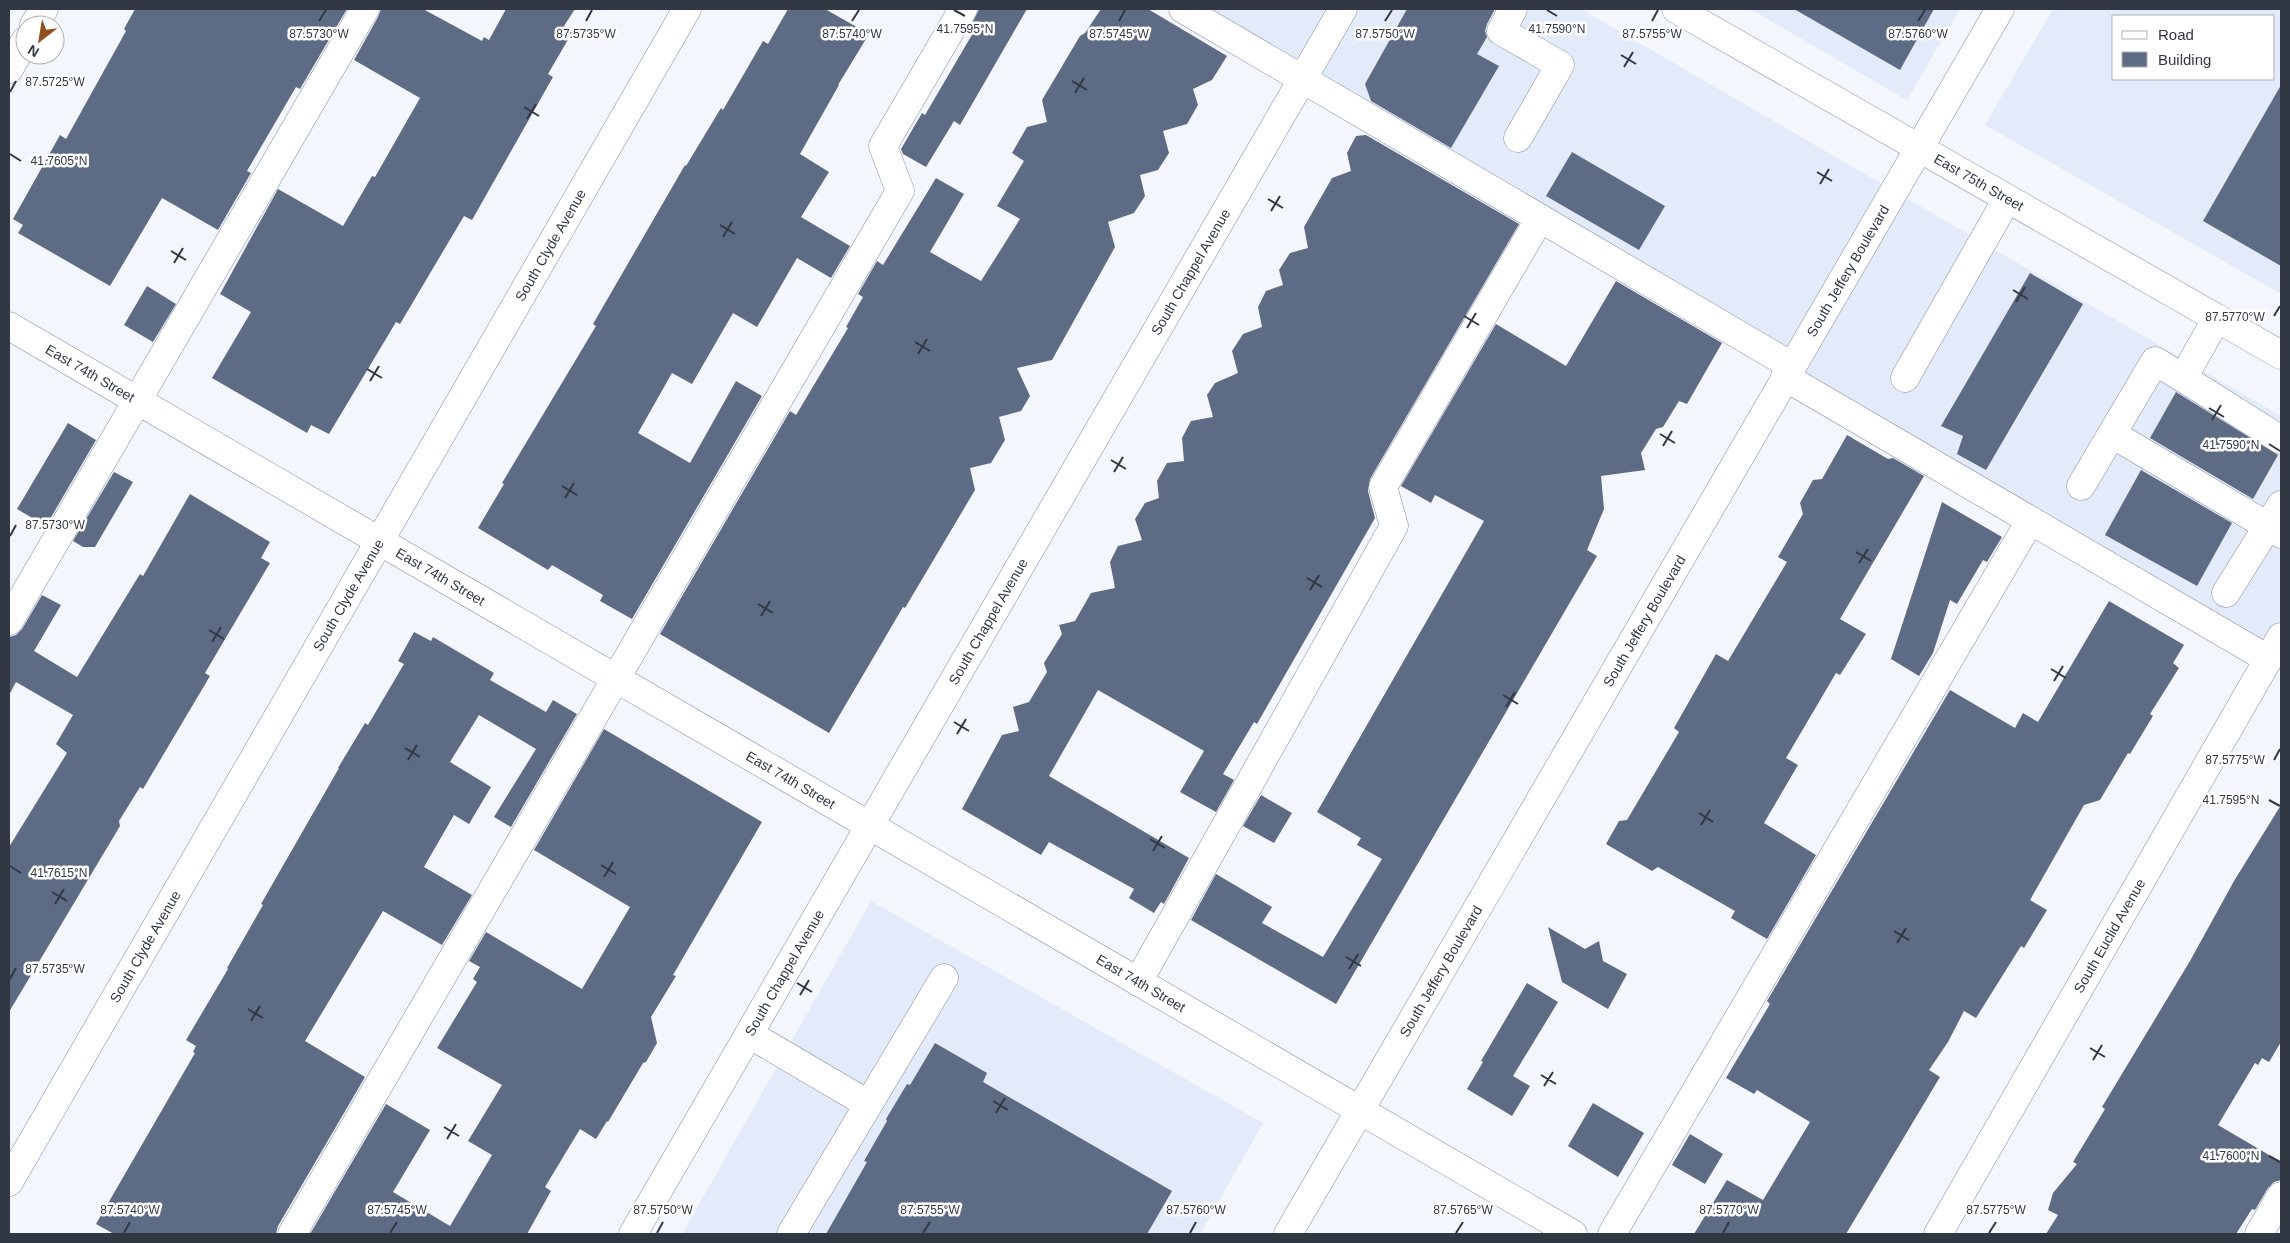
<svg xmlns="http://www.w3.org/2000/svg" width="2290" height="1243" font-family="Helvetica,sans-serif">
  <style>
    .built { fill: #e3eaf9; fill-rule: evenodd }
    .building { fill: #5e6b84 }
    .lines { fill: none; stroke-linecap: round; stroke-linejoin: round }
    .minor-casing { stroke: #818ea9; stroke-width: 29 }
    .major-casing { stroke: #818ea9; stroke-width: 29 }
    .minor { stroke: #fff; stroke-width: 28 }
    .major { stroke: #fff; stroke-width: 28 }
    .ticks { fill: none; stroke: #313743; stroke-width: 2 }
    .labels { text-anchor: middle; stroke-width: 5; stroke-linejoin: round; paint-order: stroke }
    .street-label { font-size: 14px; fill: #313743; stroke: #fff }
    .ticks-label { font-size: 12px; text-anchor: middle; fill: #313743; stroke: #fff; stroke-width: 5; stroke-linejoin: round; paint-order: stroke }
  </style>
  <rect width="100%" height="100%" fill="#f3f6fc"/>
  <g class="built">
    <path d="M1183 9H1581L2281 416V666L2274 678 1824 407 1746 342Z"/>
    <path d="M1750 9H1960L1907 100Z"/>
    <path d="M2053 9H2281V294L1985 125ZM2114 16H2274V79H2114Z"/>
    <path d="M871 901 1263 1123 1200 1234H682Z"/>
  </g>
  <g class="building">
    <path d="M135 9H347L300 89 296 87 247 171 251 173 218 230 162 198 110 286 18 233 23 225 13 219 60 135 66 139 126 31 124 29Z"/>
    <path d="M381 9H423L482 41 484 37 489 40 506 9H575L564 26 573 31 548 74 553 77 472 220 464 216 400 324 396 322 329 434 311 425 307 433 212 378 251 312 220 294 278 189 343 226 372 176 375 177 420 98 354 60 378 17Z"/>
    <path d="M788 9H825L869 34 838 85H839L800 154 829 172 801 217 850 246 831 278 797 258 757 327 733 313 692 384 672 373 638 433 690 463 736 381 762 396 632 619 600 601 603 595 552 565 548 570 478 528 504 484 502 483 596 326 593 324 685 165 686 166 721 108 723 110 763 41 768 44Z"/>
    <path d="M979 9H1027L960 125 954 121 926 167 903 154 901 149 922 113 925 115 973 33 969 30Z"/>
    <path d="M1101 9H1148L1227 56 1212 80 1193 89 1198 105 1187 124 1163 131 1169 153 1158 170 1140 175 1145 196 1134 213 1108 222 1115 247 1052 360 1017 368 1030 396 1021 411 999 417 1005 440 991 463 970 468 975 490 905 608 903 607 829 733 660 634 790 411 796 415 848 328 846 327 863 297 858 294 877 261 883 265 936 178 964 194 930 252 981 281 1020 219 997 206 1024 161 1012 153 1027 127 1047 122 1042 100 1080 36 1085 33Z"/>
    <path d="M1407 9H1495L1487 24 1485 31 1487 37 1477 54 1499 66 1451 148 1371 101 1365 84Z"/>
    <path d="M1794 9H1934L1900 70Z"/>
    <path d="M2281 85V266L2203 221Z"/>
    <path d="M1366 135 1519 224 1370 479 1368 491 1375 518 1257 724 1254 722 1223 774 1234 780 1216 812 1180 792 1204 751 1098 690 1049 776 1189 858 1164 904 1161 902 1154 913 1129 898 1134 889 1049 842 1041 855 962 809 1002 735 1019 731 1013 707 1029 702 1047 672 1044 663 1062 634 1059 625 1075 621 1091 593 1115 588 1110 562 1118 546 1142 540 1135 519 1145 503 1159 498 1157 481 1167 463 1184 461 1182 438 1191 421 1213 417 1207 395 1215 383 1238 373 1232 351 1243 334 1262 327 1258 307 1266 291 1283 285 1279 270 1290 253 1308 248 1304 227 1332 178 1351 171 1347 153 1356 136Z"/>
    <path d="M1572 152 1665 206 1639 250 1546 196Z"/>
    <path d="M2030 273 2083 304 1986 470 1957 454 1963 436 1941 426Z"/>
    <path d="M1616 281 1722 343 1687 404 1679 401 1663 427 1656 429 1641 453 1645 470 1601 476 1604 509 1587 550 1597 556 1336 1004 1191 920 1216 874 1272 907 1262 923 1323 957 1382 859 1357 845 1361 838 1317 812 1484 521 1435 495 1431 503 1401 486 1496 324 1566 366Z"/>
    <path d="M147 286 176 304 153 342 124 325Z"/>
    <path d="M2176 392 2278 455 2253 499 2150 438Z"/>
    <path d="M68 423 96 440 46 526 17 509Z"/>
    <path d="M1847 435 1888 459 1893 458 1924 476 1840 619 1866 634 1840 675 1836 673 1786 758 1798 765 1764 823 1816 855 1767 939 1731 918 1735 911 1658 867 1652 871 1606 844 1619 821 1627 820 1679 732 1674 728 1716 654 1728 661 1787 562 1778 557 1803 514 1800 503 1813 480 1822 479Z"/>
    <path d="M2141 470 2232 523 2197 586 2105 535Z"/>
    <path d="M114 472 133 482 95 547H83L73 541Z"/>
    <path d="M190 494 270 542 261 558 270 563 205 673 210 676 143 789 140 787 119 821 120 826 9 1012V847L67 753 56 744 73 715 16 682 9 695V637L16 635 22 629 42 595 61 605 34 651 77 677 140 574 143 576Z"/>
    <path d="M1942 502 2002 537 1987 562 1983 560 1957 604 1950 600 1933 653 1919 676 1891 659Z"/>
    <path d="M2109 601 2184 645 2173 663 2179 668 2150 714 2153 716 2130 754 2128 753 2100 800 2084 805 2030 900 2047 910 2024 948 2021 946 1976 1018 1964 1011 1948 1042 1929 1070 1940 1077 1846 1234H1694L1727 1180 1763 1200 1810 1122 1757 1090 1754 1094 1726 1078 1770 1004 1767 1001 1950 690 2015 728 2023 713 2038 722Z"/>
    <path d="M414 632 431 641 433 637 494 673 490 680 546 712 553 700 577 714 511 827 494 817 536 749 479 715 450 762 491 787 469 824 454 815 424 867 472 895 442 945 383 911 305 1041 365 1077 278 1226 276 1234H114L96 1224 195 1053 193 1052 196 1046 186 1040 228 969 227 968 263 905 261 904 339 768H338L365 723 368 725 404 664 398 661Z"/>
    <path d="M604 729 762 822 673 975 676 976 651 1017 657 1043 646 1062 643 1063 608 1122 607 1121 596 1139 580 1129 545 1187 551 1191 527 1234H310L386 1104 430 1130 393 1192 450 1226 492 1155 468 1141 502 1085 437 1048 477 982 473 979 480 967 469 961 486 932 582 989 630 907 534 850Z"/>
    <path d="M1261 795 1292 813 1274 843 1243 826Z"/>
    <path d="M2281 805V1042L2269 1062 2262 1058 2258 1065 2255 1063 2218 1125 2281 1162V1180L2274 1182 2268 1188 2255 1210 2252 1209 2236 1234H2046L2058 1215 2048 1210 2053 1193 2077 1164 2073 1162 2105 1109 2102 1107 2190 961 2234 881Z"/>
    <path d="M1548 927 1585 949 1599 941 1603 961 1627 974 1608 1009 1562 982Z"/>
    <path d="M1527 983 1558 1002 1513 1076 1530 1086 1512 1116 1467 1089 1483 1062 1481 1061Z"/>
    <path d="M935 1043 987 1073 983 1082 1172 1191 1147 1234H826L867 1162 864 1161 887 1121 886 1119 907 1084 910 1085Z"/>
    <path d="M1593 1103 1644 1133 1618 1177 1568 1146Z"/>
    <path d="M1690 1134 1723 1154 1705 1184 1672 1165Z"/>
  </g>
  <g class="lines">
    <g class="minor-casing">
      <g id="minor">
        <path d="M1183 9 1792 366"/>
        <path d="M1513 9 1501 31 1560 65 1518 138"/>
        <path d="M34 25 44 9"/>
        <path d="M9 69 25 41"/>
        <path id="s1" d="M9 326 1573 1234"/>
        <path d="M1785 377 2268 659"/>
        <path d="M1905 378 2007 199"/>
        <path d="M2183 378 2281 440"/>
        <path d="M2112 434 2281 534"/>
        <path d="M2081 486 2155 361 2183 378 2217 318"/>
        <path d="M2226 593 2281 505"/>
        <path d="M9 621 365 9"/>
        <path d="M1138 982 1394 526 1383 487 1540 218"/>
        <path d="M749 1034 868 1104"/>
        <path id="s2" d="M9 1182 687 9"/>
        <path d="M292 1234 900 191 883 146 963 9"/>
        <path id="s3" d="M633 1234 1343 9"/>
        <path d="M791 1234 944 978"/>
        <path id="s4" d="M1288 1234 2000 9"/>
        <path d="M1612 1234 2030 521"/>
        <path id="s5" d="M1938 1234 2281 637"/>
        <path d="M2259 1234 2281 1196"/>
      </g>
    </g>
    <g class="major-casing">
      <g id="major">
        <path id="s6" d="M1676 9 2281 355"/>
      </g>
    </g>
    <use href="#minor" class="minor"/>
    <use href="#major" class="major"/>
  </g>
  <path class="ticks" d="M954 10 965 16M1547 10 1557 16M319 21 326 10M586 21 592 10M852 21 859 10M1119 21 1125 10M1385 21 1392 10M1652 21 1658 10M1918 21 1925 10M1621 55 1636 64M1624 67 1633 52M1072 81 1087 90M10 92 16 81M1075 93 1084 78M524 107 539 116M527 119 536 104M10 154 21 161M1817 172 1832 181M1820 184 1829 169M1268 199 1283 208M1271 211 1280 196M720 225 735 234M723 237 732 222M171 251 186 260M174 263 183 248M2013 290 2028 299M2016 302 2025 287M1464 316 1479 325M2274 316 2280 306M1467 328 1476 313M915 342 930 351M918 354 927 339M367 369 382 378M370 381 379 366M2209 408 2224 417M2212 420 2221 405M1660 434 1675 443M2269 444 2280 451M1663 446 1672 431M1111 460 1126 469M1114 472 1123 457M562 486 577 495M565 498 574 483M10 536 16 525M1856 552 1871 561M1859 563 1868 549M1307 578 1322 587M1310 590 1319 575M758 604 773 613M761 616 770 601M209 630 224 639M212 642 221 627M2051 669 2066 678M2054 681 2063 666M1503 695 1518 704M1506 707 1515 692M954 722 969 731M957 734 966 719M405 748 420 757M408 760 417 745M2274 760 2280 749M2269 800 2280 806M1699 813 1713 822M1701 825 1710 810M1150 839 1165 848M1153 851 1162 836M601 865 616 874M10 866 21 873M604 877 613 862M52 892 67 901M55 904 64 889M1894 931 1909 940M1897 943 1906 928M1346 957 1361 966M1349 969 1358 954M10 979 16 968M797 983 812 992M800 995 809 980M248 1009 263 1018M251 1021 260 1006M2090 1048 2105 1057M2093 1060 2102 1045M1541 1075 1556 1084M1544 1086 1553 1072M993 1101 1008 1110M996 1113 1005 1098M444 1127 459 1136M447 1139 456 1124M2269 1156 2280 1162M124 1233 130 1222M390 1233 397 1222M657 1233 663 1222M923 1233 930 1222M1190 1233 1196 1222M1456 1233 1463 1222M1723 1233 1729 1222M1989 1233 1996 1222"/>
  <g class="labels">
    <g class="street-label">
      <text dy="5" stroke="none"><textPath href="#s6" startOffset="349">East 75th Street</textPath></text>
      <text dy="5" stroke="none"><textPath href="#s2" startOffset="1082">South Clyde Avenue</textPath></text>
      <text dy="5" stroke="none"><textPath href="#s3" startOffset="1112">South Chappel Avenue</textPath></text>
      <text dy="5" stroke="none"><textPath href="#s4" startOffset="1114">South Jeffery Boulevard</textPath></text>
      <text dy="5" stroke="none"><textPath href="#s1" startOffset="94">East 74th Street</textPath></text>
      <text dy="5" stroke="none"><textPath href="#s1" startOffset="499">East 74th Street</textPath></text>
      <text dy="5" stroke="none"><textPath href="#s2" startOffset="678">South Clyde Avenue</textPath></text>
      <text dy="5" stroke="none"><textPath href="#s4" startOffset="709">South Jeffery Boulevard</textPath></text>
      <text dy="5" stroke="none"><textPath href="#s3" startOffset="708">South Chappel Avenue</textPath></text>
      <text dy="5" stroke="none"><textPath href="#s1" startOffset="904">East 74th Street</textPath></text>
      <text dy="5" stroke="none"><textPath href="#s5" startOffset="344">South Euclid Avenue</textPath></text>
      <text dy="5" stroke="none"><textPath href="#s2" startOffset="272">South Clyde Avenue</textPath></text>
      <text dy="5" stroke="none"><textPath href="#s3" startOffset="302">South Chappel Avenue</textPath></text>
      <text dy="5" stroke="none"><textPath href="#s4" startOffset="304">South Jeffery Boulevard</textPath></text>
      <text dy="5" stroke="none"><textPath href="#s1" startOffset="1309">East 74th Street</textPath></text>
    </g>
  </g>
  <g class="ticks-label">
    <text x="965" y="33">41.7595°N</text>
    <text x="1557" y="33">41.7590°N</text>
    <text x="319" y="38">87.5730°W</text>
    <text x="852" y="38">87.5740°W</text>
    <text x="1119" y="38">87.5745°W</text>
    <text x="1385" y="38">87.5750°W</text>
    <text x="1652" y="38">87.5755°W</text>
    <text x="1918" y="38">87.5760°W</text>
    <text x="586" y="38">87.5735°W</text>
    <text x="55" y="86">87.5725°W</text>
    <text x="59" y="165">41.7605°N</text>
    <text x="2235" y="321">87.5770°W</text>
    <text x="2231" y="449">41.7590°N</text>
    <text x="55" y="529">87.5730°W</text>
    <text x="2235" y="764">87.5775°W</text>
    <text x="2231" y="804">41.7595°N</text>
    <text x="59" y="877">41.7615°N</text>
    <text x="55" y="973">87.5735°W</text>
    <text x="2231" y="1160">41.7600°N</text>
    <text x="130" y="1214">87.5740°W</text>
    <text x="397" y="1214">87.5745°W</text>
    <text x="663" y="1214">87.5750°W</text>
    <text x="930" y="1214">87.5755°W</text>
    <text x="1196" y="1214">87.5760°W</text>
    <text x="1463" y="1214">87.5765°W</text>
    <text x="1729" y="1214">87.5770°W</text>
    <text x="1996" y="1214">87.5775°W</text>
  </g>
  <rect width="2290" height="1243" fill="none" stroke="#313743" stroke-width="20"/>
  <rect x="2112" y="15" width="162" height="65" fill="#ffffff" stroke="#adafb4"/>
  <rect x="2122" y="31" width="25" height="8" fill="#ffffff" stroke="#adafb4"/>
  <text x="2158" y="40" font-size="15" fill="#313743">Road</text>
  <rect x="2122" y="52" width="25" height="15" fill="#5e6b84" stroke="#adafb4"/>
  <text x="2158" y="65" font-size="15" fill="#313743">Building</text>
  <g transform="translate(40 40) rotate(211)"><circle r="24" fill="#ffffff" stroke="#adafb4"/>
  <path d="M0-4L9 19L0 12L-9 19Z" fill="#904f1c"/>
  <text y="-8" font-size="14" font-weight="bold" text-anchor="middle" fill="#313743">N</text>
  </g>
</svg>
